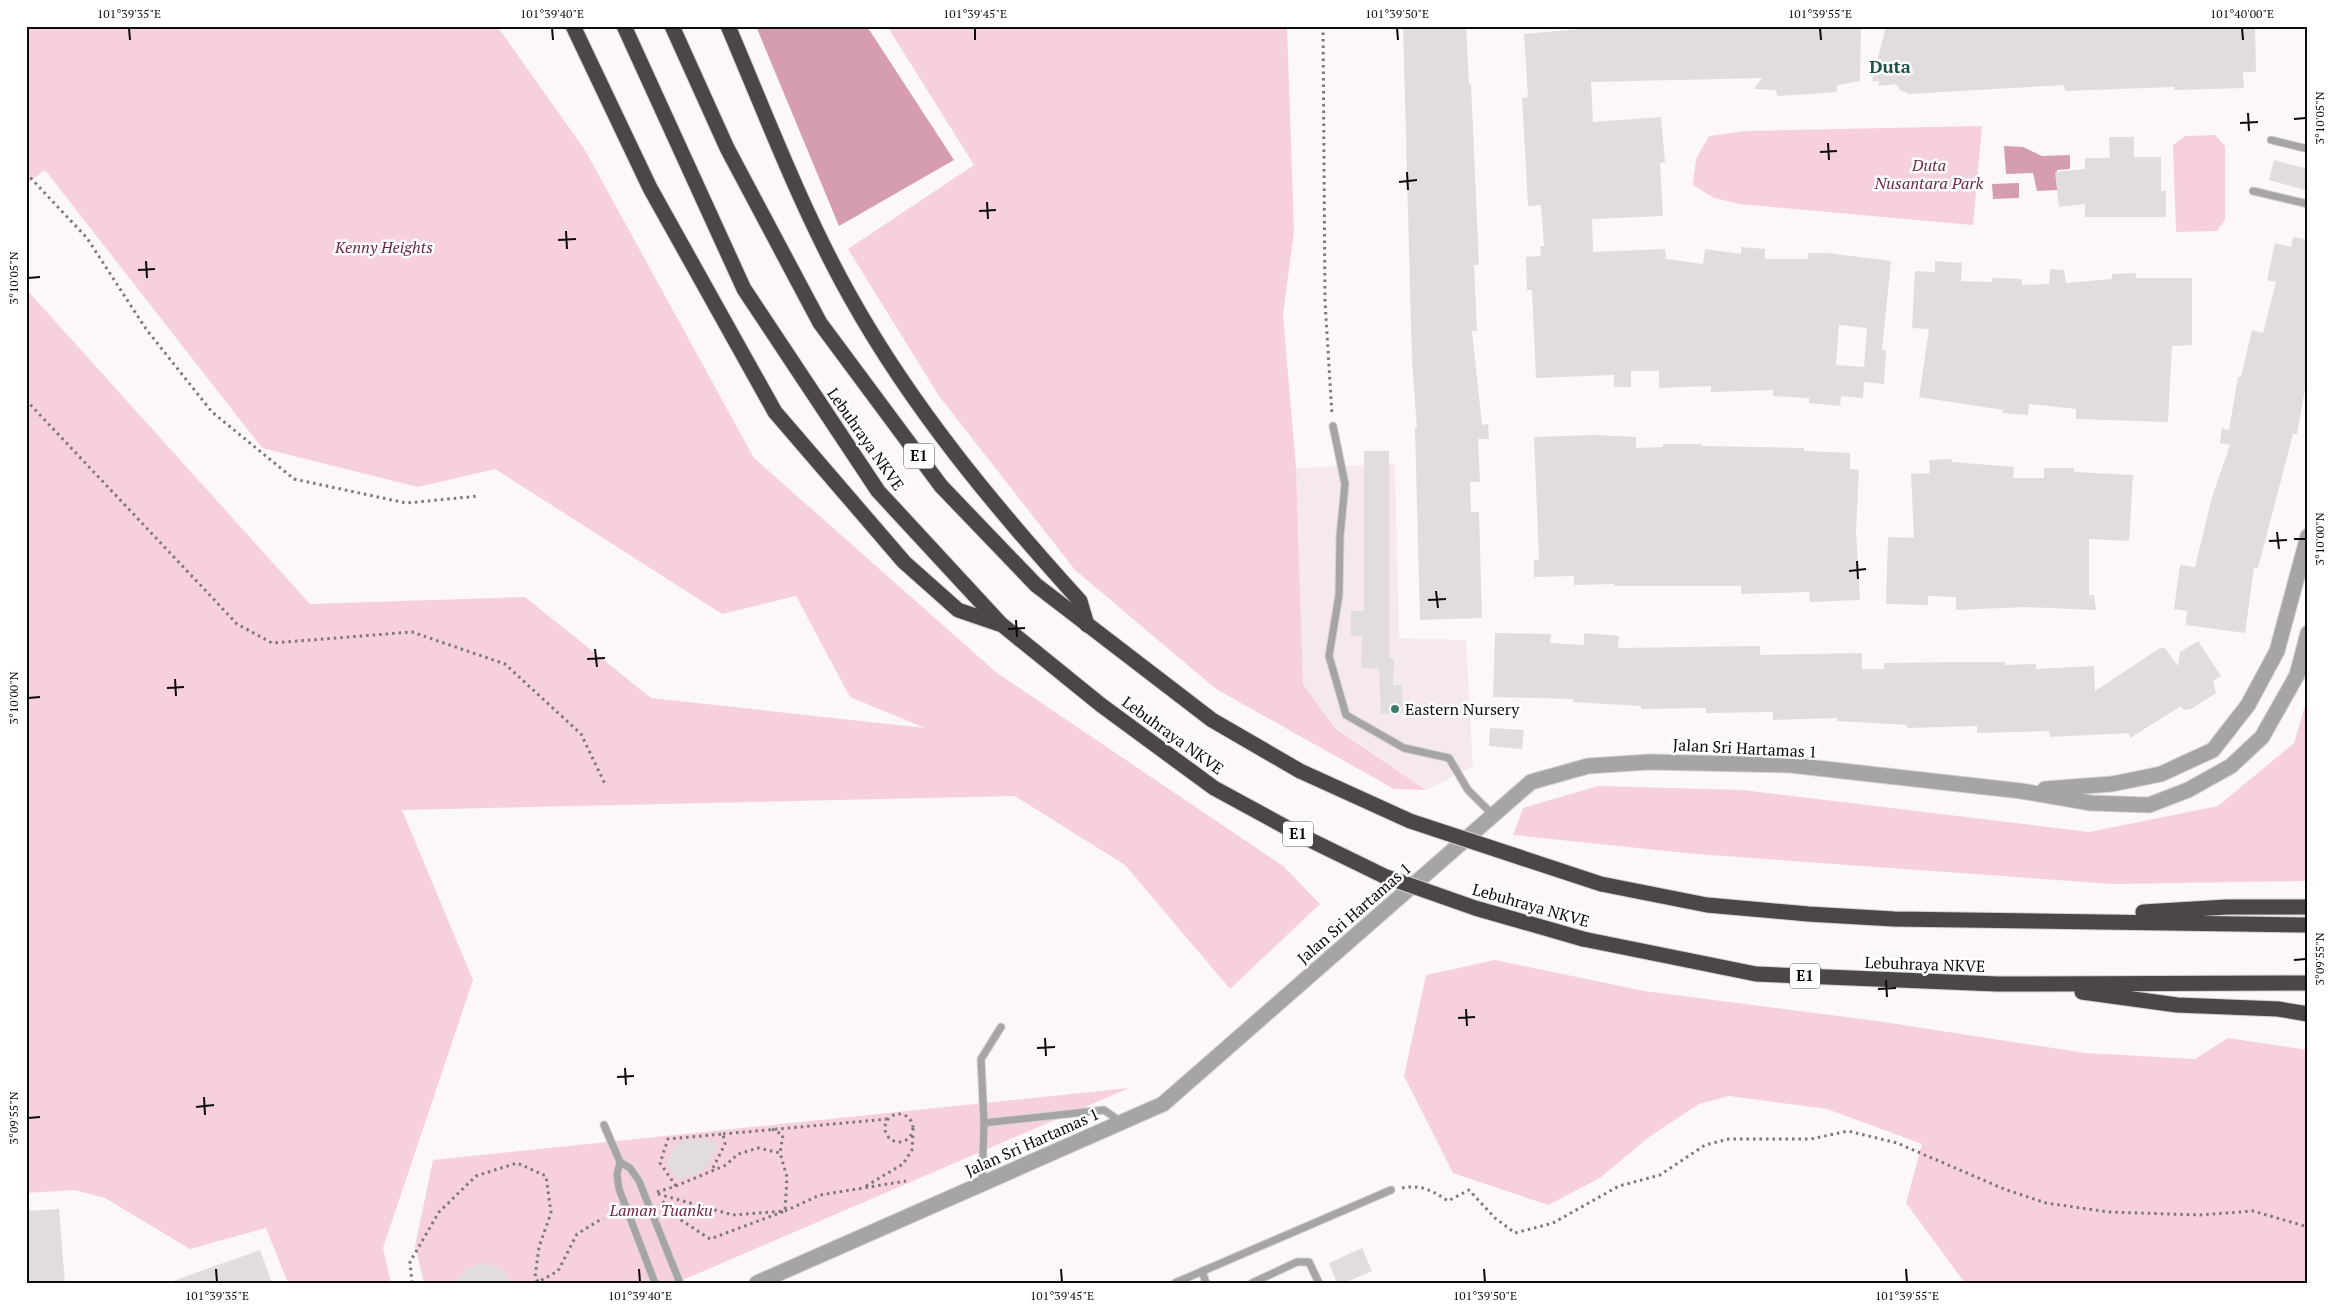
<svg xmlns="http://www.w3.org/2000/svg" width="2334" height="1309" font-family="'PT Serif',serif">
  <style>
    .built { fill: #f6e9ed }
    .green { fill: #f7d0dd }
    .water { fill: #d69cb0 }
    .building { fill: #e1dcdd; fill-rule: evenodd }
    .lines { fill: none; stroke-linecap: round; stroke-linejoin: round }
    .service-casing { stroke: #d6d2d3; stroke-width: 9 }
    .tertiary-casing { stroke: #d6d2d3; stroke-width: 17 }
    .motorway-casing { stroke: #d6d2d3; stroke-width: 17 }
    .path { stroke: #7b7879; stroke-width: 3; stroke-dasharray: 2.5 4; stroke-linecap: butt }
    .service { stroke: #a6a4a5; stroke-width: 7 }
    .tertiary { stroke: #a6a4a5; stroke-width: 15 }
    .motorway { stroke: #4b4748; stroke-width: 15 }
    .motorway-bridge-casing { stroke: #d6d2d3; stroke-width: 17; stroke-linecap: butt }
    .motorway-bridge { stroke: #4b4748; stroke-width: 15 }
    .ticks { fill: none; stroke: #0c0b0b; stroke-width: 2 }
    .poi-dot { fill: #3b7d6d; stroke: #fff; stroke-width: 2 }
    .labels { text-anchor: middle; stroke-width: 5; stroke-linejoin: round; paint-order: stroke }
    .shield { fill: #fff; stroke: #555454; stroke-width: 1 }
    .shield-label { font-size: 15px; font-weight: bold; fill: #0c0b0b }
    .park-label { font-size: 16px; font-style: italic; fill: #6d2846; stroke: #fff }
    .street-label { font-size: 16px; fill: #0c0b0b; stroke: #fff }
    .poi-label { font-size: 16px; fill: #0c0b0b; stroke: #fff; text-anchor: start }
    .neighbourhood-label { font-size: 18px; font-weight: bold; fill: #1c5146; stroke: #fff }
    .neatline { fill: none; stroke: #0c0b0b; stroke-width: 2 }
    .ticks-label { font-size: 12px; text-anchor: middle; fill: #0c0b0b }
  </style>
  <rect width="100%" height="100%" fill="#fcf8f9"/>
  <path class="built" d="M1395 464 1399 638 1466 640 1473 767 1426 790 1335 727 1303 684 1296 468Z"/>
  <g class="green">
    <path d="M26 26H497L585 150 754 458 997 673 1283 866 1320 904 1230 989 1125 865 1015 796 402 810 473 980 383 1248 391 1283H288L266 1228 190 1249 105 1198 74 1190 26 1193V289L310 604 525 597 651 698 925 728 850 697 796 596 722 614 495 469 418 487 262 448 45 170 26 184Z"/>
    <path d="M887 26H1287L1294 231 1283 315 1296 468 1303 684 1335 728 1426 790 1394 789 1216 689 1075 570 939 396 848 249 974 165Z"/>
    <path d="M1982 126 1973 225 1739 204 1714 198 1693 185 1696 159 1709 136 1745 131Z"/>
    <path d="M2215 135 2225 146V220L2217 231 2176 232 2173 145 2185 136Z"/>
    <path d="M2308 695V881L2113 884 1696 854 1513 835 1523 808 1598 786 1742 790 2089 832 2218 806 2294 743Z"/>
    <path d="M1495 960 1644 991 1877 1021 2085 1053 2195 1059 2228 1038 2308 1050V1283H1965L1906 1203 1922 1144 1827 1109 1729 1096 1699 1104 1649 1137 1600 1178 1548 1205 1453 1173 1404 1076 1426 975Z"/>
    <path d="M1129 1088 676 1283H424L415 1246 433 1160Z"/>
  </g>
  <g class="water">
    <path d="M756 26H864L870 31 954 160 839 226Z"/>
    <path d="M2004 146 2023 147 2042 156 2070 155V169L2057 170V190L2037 191 2033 173 2006 174Z"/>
    <path d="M2019 183V198L1993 199 1992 184Z"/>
  </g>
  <g class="building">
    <path d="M1403 26H1466L1469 84H1471L1479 265H1474L1477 331H1472L1482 425 1488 424 1489 439H1478L1480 482H1470L1471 512H1479L1482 618 1420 620 1415 428H1417L1412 361Z"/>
    <path d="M1667 26H1861L1860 81 1837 85V92L1778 96 1775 90 1754 89 1762 78 1591 82 1593 122 1661 117 1665 162 1660 163 1663 216 1592 219 1593 252 1665 249 1666 259 1703 264 1705 249 1741 254V247L1765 249V259H1808V253H1827L1891 261 1882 350H1886L1884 384 1864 382 1863 398 1841 396 1840 406 1809 403V398L1773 396V390L1711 392V386L1659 388V371H1631V387H1614V375L1536 378 1532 290H1527L1526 257 1541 256 1540 246H1544L1541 205 1528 206 1522 98 1528 97 1524 34 1602 27ZM1839 325 1867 328 1864 367 1836 365Z"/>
    <path d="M1886 26H2255L2256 72H2243L2244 88 2174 90V87L2065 91 2064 85 1909 94 1900 90 1896 84 1879 86V81H1872Z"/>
    <path d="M2109 137H2134V157H2161V191H2166V217H2085V204L2059 207 2055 172 2085 169V158H2110Z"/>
    <path d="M2274 160 2308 169V191L2269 180Z"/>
    <path d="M2293 237 2308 240V373L2297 434H2293L2258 568H2254L2245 633 2186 625 2187 611 2174 609 2180 565 2195 567 2212 497 2230 445 2220 443 2222 428 2229 430 2238 377H2241L2252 330 2263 333 2276 282 2267 280 2275 243 2291 247Z"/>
    <path d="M1935 261 1962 263 1961 281 1992 282V278L2022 279V285L2049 284 2050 269 2064 270 2066 283 2112 279V274L2136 273V278H2192V345L2172 346 2168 422 2076 419V409L2029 404 2028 415 2002 413 2003 410 1919 397 1929 329 1912 328 1915 271 1935 272Z"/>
    <path d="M1594 435 1636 437V448L1663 447V444H1702V446L1804 448V451L1850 453V469L1859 470 1856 531 1860 600 1810 602 1809 592 1741 594V586H1614V584L1574 585V576L1534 577V560H1539L1534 437Z"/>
    <path d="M1364 451H1389V658L1394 659 1393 685H1402L1403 713 1381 714 1379 669 1361 668 1362 636H1351V611H1364Z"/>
    <path d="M1952 459V462L2014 467 2013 478H2044V468H2074V472L2133 475 2129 541 2089 539V595H2094L2096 610 2025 607 1956 610V597L1928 596V605L1886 604 1888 537 1914 538 1911 474 1930 473 1929 460Z"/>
    <path d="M1495 633 1551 634 1550 643 1584 645V633L1619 636 1618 648 1760 646V655L1862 653V669H1884V663L1965 662H2005V665L2036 664V669L2094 666 2095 691 2160 648H2165L2178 666 2180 652 2198 641 2221 676 2213 681 2216 693 2191 709 2184 710 2181 706 2130 738 2129 733 2050 737 2049 731 1977 733V726L1907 728V725L1837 721V718L1773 720V712L1706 713V708L1641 709V706L1573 702V699L1493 697Z"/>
    <path d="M1490 728 1524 730 1522 749 1489 746Z"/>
    <path d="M690 1139 709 1140 718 1145 704 1170 678 1180 666 1164 676 1143Z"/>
    <path d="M59 1209 65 1283H26V1211Z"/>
    <path d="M1362 1248 1372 1271 1344 1283H1337L1329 1263Z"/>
    <path d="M260 1250 272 1283H174L173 1281Z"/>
    <path d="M482 1263 500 1268 513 1283H454L467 1269Z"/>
  </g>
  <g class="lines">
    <g class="service-casing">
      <g id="service">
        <path d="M2271 140 2308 149"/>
        <path d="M2253 191 2308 204"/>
        <path d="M1333 426 1345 484 1340 536 1339 595 1329 656 1346 715 1404 748 1449 758 1468 790 1493 815"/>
        <path d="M984 1123 981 1059 1001 1027"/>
        <path d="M604 1125 620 1162 630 1168 639 1181 680 1283"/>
        <path d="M620 1162 617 1174 619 1189 655 1283"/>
        <path d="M982 1183 984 1123 1104 1110 1121 1122"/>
        <path d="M1202 1271 1206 1283"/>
        <path d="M1175 1283 1391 1190"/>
        <path d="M1252 1283 1297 1262H1309L1319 1283"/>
      </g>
    </g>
    <g class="tertiary-casing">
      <g id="tertiary">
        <path d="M2045 789 2112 784 2161 774 2213 750 2248 705 2277 651 2308 536"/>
        <path d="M757 1283 1163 1104 1531 782 1588 766 1649 762 1790 765 2021 791 2091 803 2149 805 2188 790 2231 766 2262 737 2297 675 2308 633"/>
      </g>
    </g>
    <g class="motorway-casing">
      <g id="motorway">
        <path d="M573 26 650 188 775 412 904 562 958 610 999 624"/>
        <path d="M624 26 744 289 878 491 1001 624 1101 705 1214 788 1304 837 1384 876"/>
        <path d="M672 26 727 148 820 323 941 486 1036 585 1212 720 1300 771"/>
        <path d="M728 26C766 115 803 213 851 298 913 409 995 507 1080 601L1087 625"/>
        <path d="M1601 884 1707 905 1808 914 1894 919 2308 925"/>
        <path d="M2143 912 2227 907H2308"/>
        <path d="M1583 939 1756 974 1997 984 2308 983"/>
        <path d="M2082 992 2177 1005 2278 1009 2308 1014"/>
      </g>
    </g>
    <g class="path">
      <path d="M1323 26 1325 301 1332 415"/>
      <path d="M26 173 87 238 146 329 212 412 294 479 406 503 479 496"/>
      <path d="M26 400 237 624 272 643 412 632 505 664 581 734 605 784"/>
      <circle cx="899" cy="1128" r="14"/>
      <path d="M772 1129 783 1135 780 1153"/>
      <path d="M723 1134 888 1119"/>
      <path d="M676 1186 660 1163 668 1139 723 1134 725 1144 712 1170"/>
      <path d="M866 1186 903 1164 912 1150 913 1134"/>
      <path d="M1402 1188C1421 1184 1433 1191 1448 1201L1469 1190 1495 1218 1515 1233 1553 1223 1619 1186 1660 1175 1705 1145 1729 1139H1811L1848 1131 1897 1143 2004 1189 2046 1203 2109 1212 2200 1215 2253 1211 2308 1227"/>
      <path d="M657 1192 676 1186 726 1165 738 1154 758 1148 780 1153 787 1177 785 1211 710 1239 681 1220 660 1199"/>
      <path d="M658 1194 733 1215 785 1211 820 1195 906 1181"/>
      <path d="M412 1283 410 1262 439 1212 476 1176 517 1163 546 1176 551 1213 539 1247 535 1277 538 1282 558 1271 577 1234 603 1218"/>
    </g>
    <use href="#service" class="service"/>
    <use href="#tertiary" class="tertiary"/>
    <use href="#motorway" class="motorway"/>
    <g class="motorway-bridge-casing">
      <g id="motorway-bridge">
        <path d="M1300 771 1410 821 1601 884"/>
        <path d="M1384 876 1475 908 1583 939"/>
      </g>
    </g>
    <use href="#motorway-bridge" class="motorway-bridge"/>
  </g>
  <path class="ticks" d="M129 28 130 40M552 28 553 40M975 28V40M1397 28 1398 40M1820 28 1821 40M2242 28 2243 40M2248 113 2249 131M2294 119 2306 118M2240 123 2258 122M1828 143 1829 160M1820 152 1837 151M1407 172 1408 190M1399 182 1417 180M987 202 988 219M979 211 996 210M566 231 567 249M558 240 576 239M146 261 147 278M138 270 155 269M28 278 40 277M2277 532 2279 549M2294 539H2306M2269 541 2287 540M1857 561 1858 579M1849 571 1866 569M1436 591 1438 608M1428 600 1446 599M1016 620 1017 637M1008 629 1025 628M595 649 597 667M587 659 605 658M175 679 176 696M167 688 184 687M28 698 40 697M2294 960 2306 959M1886 980 1887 997M1878 989 1896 988M1466 1009 1467 1026M1458 1018 1475 1017M1045 1038 1046 1056M1037 1048 1055 1047M625 1068 626 1085M617 1077 634 1076M204 1097 205 1115M196 1107 214 1105M28 1118 40 1117M216 1269 217 1282M639 1269 640 1282M1061 1269 1062 1282M1484 1269 1485 1282M1906 1269 1907 1282"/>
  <circle class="poi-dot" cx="1395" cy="709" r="5"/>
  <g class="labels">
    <g class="shield">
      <rect x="904" y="443.5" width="30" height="25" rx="4"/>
      <rect x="1283" y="821.5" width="30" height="25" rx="4"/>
      <rect x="1790" y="963.5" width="30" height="25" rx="4"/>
    </g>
    <g class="shield-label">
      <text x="919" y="461">E1</text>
      <text x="1298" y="839">E1</text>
      <text x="1805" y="981">E1</text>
    </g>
    <g class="park-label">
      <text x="1929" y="171">Duta<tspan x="1929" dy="18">Nusantara Park</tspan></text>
      <text x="384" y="253">Kenny Heights</text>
      <text x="661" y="1216">Laman Tuanku</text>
    </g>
    <g class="street-label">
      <text transform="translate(866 439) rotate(55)" y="6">Lebuhraya NKVE</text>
      <text transform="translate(1173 735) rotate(36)" y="6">Lebuhraya NKVE</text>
      <text transform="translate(1745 748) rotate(3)" y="6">Jalan Sri Hartamas 1</text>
      <text transform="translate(1531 905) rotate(16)" y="6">Lebuhraya NKVE</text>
      <text transform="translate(1354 913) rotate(-41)" y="6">Jalan Sri Hartamas 1</text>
      <text transform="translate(1925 964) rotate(2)" y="6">Lebuhraya NKVE</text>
      <text transform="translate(1032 1142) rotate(-24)" y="6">Jalan Sri Hartamas 1</text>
    </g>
    <g class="poi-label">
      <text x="1405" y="715">Eastern Nursery</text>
    </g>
    <g class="neighbourhood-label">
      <text x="1890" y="73">Duta</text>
    </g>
  </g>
  <rect width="2334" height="1309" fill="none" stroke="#ffffff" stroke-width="55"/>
  <rect x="28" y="28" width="2278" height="1254" class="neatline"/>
  <g class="ticks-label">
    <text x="129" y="18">101°39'35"E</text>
    <text x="552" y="18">101°39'40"E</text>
    <text x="975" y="18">101°39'45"E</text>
    <text x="1397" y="18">101°39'50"E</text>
    <text x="1820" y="18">101°39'55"E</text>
    <text x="2242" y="18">101°40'00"E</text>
    <text transform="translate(2320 118) rotate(-90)" y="4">3°10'05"N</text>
    <text transform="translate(14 278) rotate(-90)" y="4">3°10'05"N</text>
    <text transform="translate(2320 539) rotate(-90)" y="4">3°10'00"N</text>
    <text transform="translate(14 698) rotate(-90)" y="4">3°10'00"N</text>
    <text transform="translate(2320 959) rotate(-90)" y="4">3°09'55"N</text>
    <text transform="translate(14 1118) rotate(-90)" y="4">3°09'55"N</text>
    <text x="217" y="1300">101°39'35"E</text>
    <text x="640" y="1300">101°39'40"E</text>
    <text x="1062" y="1300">101°39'45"E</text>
    <text x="1485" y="1300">101°39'50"E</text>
    <text x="1907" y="1300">101°39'55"E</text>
  </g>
</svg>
